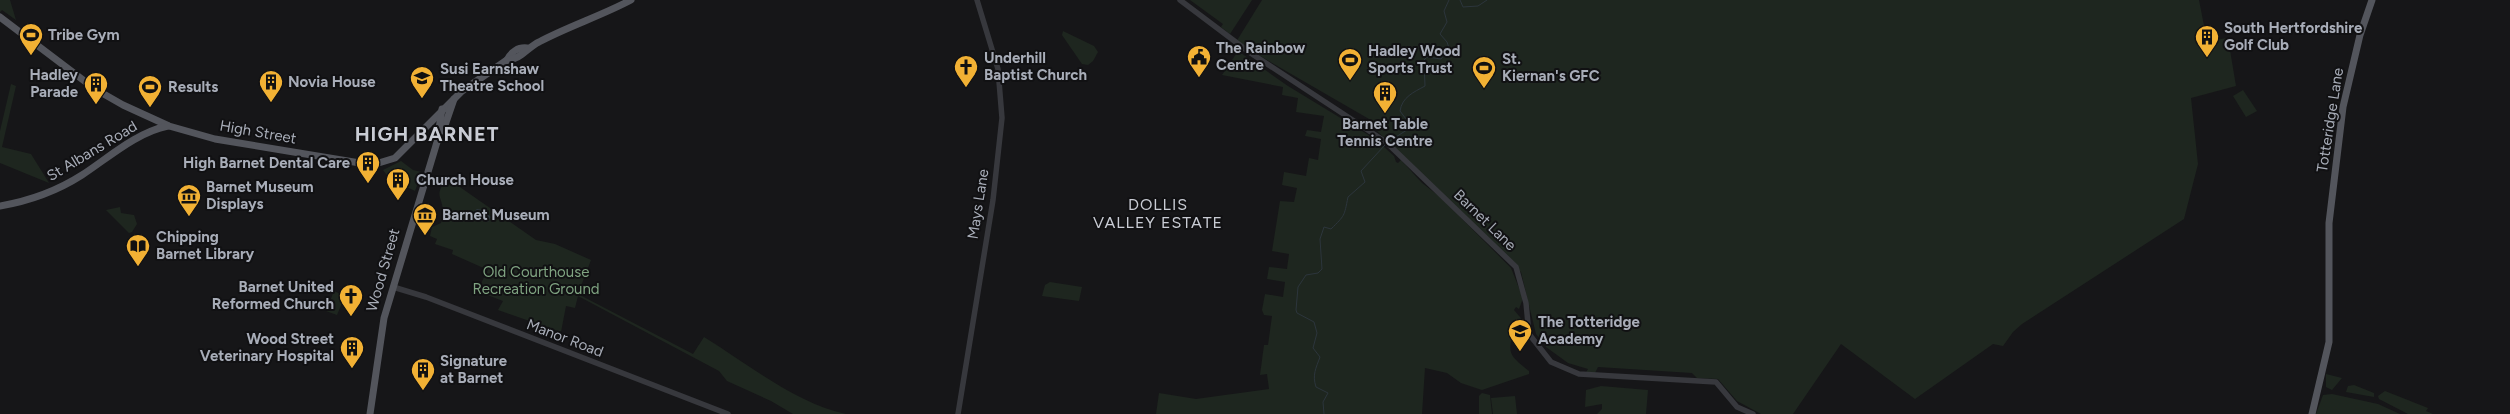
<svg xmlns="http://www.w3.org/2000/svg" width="2510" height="414" font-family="Figtree,sans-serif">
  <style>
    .green { fill: #1e261f }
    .water { fill: #2c353c }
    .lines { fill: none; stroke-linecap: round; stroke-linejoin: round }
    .stream { stroke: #2c353c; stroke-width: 1 }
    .tertiary { stroke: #37383d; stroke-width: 5.5 }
    .primary { stroke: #53555c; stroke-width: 7 }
    .labels { text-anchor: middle; stroke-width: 4; stroke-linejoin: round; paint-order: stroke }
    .poi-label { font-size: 15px; font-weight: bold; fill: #a8adb8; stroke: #111113; text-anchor: start }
    .street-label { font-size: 15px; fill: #a8adb8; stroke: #111113 }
    .park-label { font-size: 15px; fill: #7fa381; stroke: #111113 }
    .neighbourhood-label { font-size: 16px; letter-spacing: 1px; fill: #c9ccd4; stroke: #111113 }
    .district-label { font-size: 20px; font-weight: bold; letter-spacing: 1px; fill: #c9ccd4; stroke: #111113 }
  </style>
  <rect width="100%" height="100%" fill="#161618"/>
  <g class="green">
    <path d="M0 0H10L16 20 2 10 0 12Z"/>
    <path d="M1190 0H1252L1230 34 1221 27 1223 24Z"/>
    <path d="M1262 0H2199L2207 41 2228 38 2236 86 2191 98 2198 164 2184 219 2022 324 2013 332 2003 346 1993 344 1915 399 1841 344 1793 414H1761L1737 401 1718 379 1697 378 1692 373 1598 367 1593 377 1584 376 1588 369 1568 363 1546 347 1536 334 1521 272 1370 124 1369 119 1236 42Z"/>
    <path d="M1063 31 1094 46 1098 52 1093 61 1088 65 1082 64 1062 35Z"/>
    <path d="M1238 51 1288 86 1375 139 1394 156 1396 162 1398 163 1401 160 1422 183 1439 196 1511 268 1523 298 1519 309 1516 307 1514 310 1525 323 1523 326 1515 324C1508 353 1506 353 1529 371V374L1482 390 1461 383 1447 373 1425 368 1422 414H1156L1159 393 1196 399 1269 389 1267 374 1260 375 1264 345H1268L1272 316 1264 315 1262 310 1265 294 1283 297 1285 282 1267 279 1269 267 1287 269 1289 254 1272 251 1280 201 1294 202 1297 188 1282 185 1284 172 1306 176 1309 158 1318 160 1321 139 1305 136 1307 130 1321 132 1324 116 1296 112 1298 98 1282 95 1283 87 1222 75Z"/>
    <path d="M11 84 16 86 2 147 31 154 49 183 0 163V131Z"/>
    <path d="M2243 90 2257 111 2246 117 2233 96Z"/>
    <path d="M401 161 413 170 422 172 415 191 390 179 383 170Z"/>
    <path d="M446 181 457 185 536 240 555 244 591 260 578 294 693 354 704 337C748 364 795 403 846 414H793L771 401 727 381 719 371 578 296 575 308 566 306 561 332 498 310 503 301 477 291 488 270 452 254 453 250 435 244 437 239 430 236 432 227 441 223C442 219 444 214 443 211 442 196 434 195 446 181Z"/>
    <path d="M120 207 121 213 134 215 137 224 132 232 129 233 106 210Z"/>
    <path d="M1050 282 1082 287 1079 301 1042 296 1045 285Z"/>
    <path d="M334 291 345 296 337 315 326 311Z"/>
    <path d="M2326 374 2342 378 2332 390 2326 387Z"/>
    <path d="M2354 385 2374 393V397L2346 392 2348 386Z"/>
    <path d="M1601 386 1648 390 1646 414H1597L1602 409V404L1585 407 1586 390Z"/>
    <path d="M2385 391 2428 408 2426 411 2433 414H2408L2379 399 2378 396Z"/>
    <path d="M1482 393 1490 395 1492 414H1479V396Z"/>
    <path d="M2332 394 2378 404 2400 414H2316L2323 395Z"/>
    <path d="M1515 396 1517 414H1493L1491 398Z"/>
  </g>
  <path class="water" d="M477 209 483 210 491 217 488 222 478 220 472 213Z"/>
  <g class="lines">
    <g class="stream">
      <path d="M1460 0 1463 7 1478 6 1487 0"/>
      <path d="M1388 142 1410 128 1409 123 1400 111C1402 97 1414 92 1425 86L1424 60 1427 57 1441 59 1449 48 1447 42 1440 34 1447 22 1444 11 1449 0"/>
      <path d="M1324 414 1323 402 1328 393 1316 387C1312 375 1316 368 1320 357L1313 348 1317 333 1314 322 1297 313 1296 310 1298 287 1306 275 1318 273 1322 269 1320 239 1324 227 1331 229C1345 215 1344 217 1348 197L1365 182 1361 171 1385 145"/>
    </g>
    <g class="tertiary">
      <path d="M1180 0 1249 52 1386 142 1516 267 1526 303 1529 334 1551 362 1579 374 1716 382 1737 407 1753 414"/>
      <path d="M393 287 426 297 728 414"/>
      <path d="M958 414 993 200 1002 118 998 69 977 0"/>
    </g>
    <g class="primary">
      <path d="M0 17 95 89 123 105 169 126 215 139 372 165 395 158 462 91 507 60C511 52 518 47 527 48"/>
      <path d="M507 60C520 60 528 47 539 42 569 26 601 16 631 0"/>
      <path d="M443 131 454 99"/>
      <path d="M0 206C29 201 57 191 82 175 108 158 137 132 168 126"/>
      <path d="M370 414 384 318 437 142 442 109"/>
      <path d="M2312 414 2329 342V223L2343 107 2360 35 2372 0"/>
    </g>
  </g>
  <defs>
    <g id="stadium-pin" transform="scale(1.25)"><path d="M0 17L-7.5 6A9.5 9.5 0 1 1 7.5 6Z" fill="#f2b134" stroke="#111113"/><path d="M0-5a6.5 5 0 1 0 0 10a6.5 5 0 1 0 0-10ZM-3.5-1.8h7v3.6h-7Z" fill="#111"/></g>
    <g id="building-pin" transform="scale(1.25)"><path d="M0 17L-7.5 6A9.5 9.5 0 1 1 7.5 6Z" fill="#f2b134" stroke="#111113"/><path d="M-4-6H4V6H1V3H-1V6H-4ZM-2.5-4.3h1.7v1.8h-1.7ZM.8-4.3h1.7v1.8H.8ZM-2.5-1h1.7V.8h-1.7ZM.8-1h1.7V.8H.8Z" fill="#111"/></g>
    <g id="civic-pin" transform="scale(1.25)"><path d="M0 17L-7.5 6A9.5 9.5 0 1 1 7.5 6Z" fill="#f2b134" stroke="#111113"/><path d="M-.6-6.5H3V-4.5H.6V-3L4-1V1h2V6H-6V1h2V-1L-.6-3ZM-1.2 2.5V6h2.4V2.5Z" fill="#111"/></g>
    <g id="church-pin" transform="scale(1.25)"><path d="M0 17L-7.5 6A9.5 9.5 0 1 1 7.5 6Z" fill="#f2b134" stroke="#111113"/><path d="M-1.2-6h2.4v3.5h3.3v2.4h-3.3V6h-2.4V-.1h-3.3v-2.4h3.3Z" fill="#111"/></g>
    <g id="school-pin" transform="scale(1.25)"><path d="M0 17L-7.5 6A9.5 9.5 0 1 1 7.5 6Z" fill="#f2b134" stroke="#111113"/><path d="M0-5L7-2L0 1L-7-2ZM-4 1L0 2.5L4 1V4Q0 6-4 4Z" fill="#111"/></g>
    <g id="museum-pin" transform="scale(1.25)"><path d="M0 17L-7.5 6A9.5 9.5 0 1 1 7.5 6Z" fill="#f2b134" stroke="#111113"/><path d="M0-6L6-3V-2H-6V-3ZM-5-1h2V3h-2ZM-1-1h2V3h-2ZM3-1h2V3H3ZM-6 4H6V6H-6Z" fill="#111"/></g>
    <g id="library-pin" transform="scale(1.25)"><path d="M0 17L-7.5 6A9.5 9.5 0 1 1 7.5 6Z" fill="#f2b134" stroke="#111113"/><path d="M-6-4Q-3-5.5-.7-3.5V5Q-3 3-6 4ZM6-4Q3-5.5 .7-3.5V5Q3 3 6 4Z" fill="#111"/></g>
  </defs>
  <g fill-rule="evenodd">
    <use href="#stadium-pin" x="31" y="35"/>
    <use href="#building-pin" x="2207" y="37"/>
    <use href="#civic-pin" x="1199" y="57"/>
    <use href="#stadium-pin" x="1350" y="60"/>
    <use href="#church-pin" x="966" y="67"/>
    <use href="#stadium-pin" x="1484" y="68"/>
    <use href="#school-pin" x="422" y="78"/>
    <use href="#building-pin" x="271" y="82"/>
    <use href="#building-pin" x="96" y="84"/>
    <use href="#stadium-pin" x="150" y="87"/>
    <use href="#building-pin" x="1385" y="93"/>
    <use href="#building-pin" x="368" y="163"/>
    <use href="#building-pin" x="398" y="180"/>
    <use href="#museum-pin" x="189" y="196"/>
    <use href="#museum-pin" x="425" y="215"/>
    <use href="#library-pin" x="138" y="246"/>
    <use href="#church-pin" x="351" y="296"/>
    <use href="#school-pin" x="1520" y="331"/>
    <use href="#building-pin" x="352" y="348"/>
    <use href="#building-pin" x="423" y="370"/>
  </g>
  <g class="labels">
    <g class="poi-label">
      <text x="2224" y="33">South Hertfordshire<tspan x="2224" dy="17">Golf Club</tspan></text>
      <text x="48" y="40">Tribe Gym</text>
      <text x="1216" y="53">The Rainbow<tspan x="1216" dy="17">Centre</tspan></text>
      <text x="1368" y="56">Hadley Wood<tspan x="1368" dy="17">Sports Trust</tspan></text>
      <text x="984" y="63">Underhill<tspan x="984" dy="17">Baptist Church</tspan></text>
      <text x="1502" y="64">St.<tspan x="1502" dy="17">Kiernan's GFC</tspan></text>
      <text x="440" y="74">Susi Earnshaw<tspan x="440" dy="17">Theatre School</tspan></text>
      <text x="78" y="80" text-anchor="end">Hadley<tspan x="78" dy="17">Parade</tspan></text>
      <text x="288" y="87">Novia House</text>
      <text x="168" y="92">Results</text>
      <text x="1385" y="129" text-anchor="middle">Barnet Table<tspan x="1385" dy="17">Tennis Centre</tspan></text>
      <text x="350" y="168" text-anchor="end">High Barnet Dental Care</text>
      <text x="416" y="185">Church House</text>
      <text x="206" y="192">Barnet Museum<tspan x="206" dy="17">Displays</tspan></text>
      <text x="442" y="220">Barnet Museum</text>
      <text x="156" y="242">Chipping<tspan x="156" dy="17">Barnet Library</tspan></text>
      <text x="334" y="292" text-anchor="end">Barnet United<tspan x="334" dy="17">Reformed Church</tspan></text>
      <text x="1538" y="327">The Totteridge<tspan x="1538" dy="17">Academy</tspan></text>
      <text x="334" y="344" text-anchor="end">Wood Street<tspan x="334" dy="17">Veterinary Hospital</tspan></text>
      <text x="440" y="366">Signature<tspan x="440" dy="17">at Barnet</tspan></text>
    </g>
    <g class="street-label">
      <text transform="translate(2330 120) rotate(-81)" y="5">Totteridge Lane</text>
      <text transform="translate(258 132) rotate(10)" y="5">High Street</text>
      <text transform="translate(92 151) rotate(-31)" y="5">St Albans Road</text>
      <text transform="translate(978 204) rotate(-81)" y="5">Mays Lane</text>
      <text transform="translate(1485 220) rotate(44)" y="5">Barnet Lane</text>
      <text transform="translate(383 270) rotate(-74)" y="5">Wood Street</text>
      <text transform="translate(565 338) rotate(21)" y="5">Manor Road</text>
    </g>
    <g class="park-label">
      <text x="536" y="277">Old Courthouse<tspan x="536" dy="17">Recreation Ground</tspan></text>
    </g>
    <g class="neighbourhood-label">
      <text x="1158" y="210">DOLLIS<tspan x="1158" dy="18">VALLEY ESTATE</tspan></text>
    </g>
    <g class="district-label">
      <text x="427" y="141">HIGH BARNET</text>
    </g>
  </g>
</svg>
